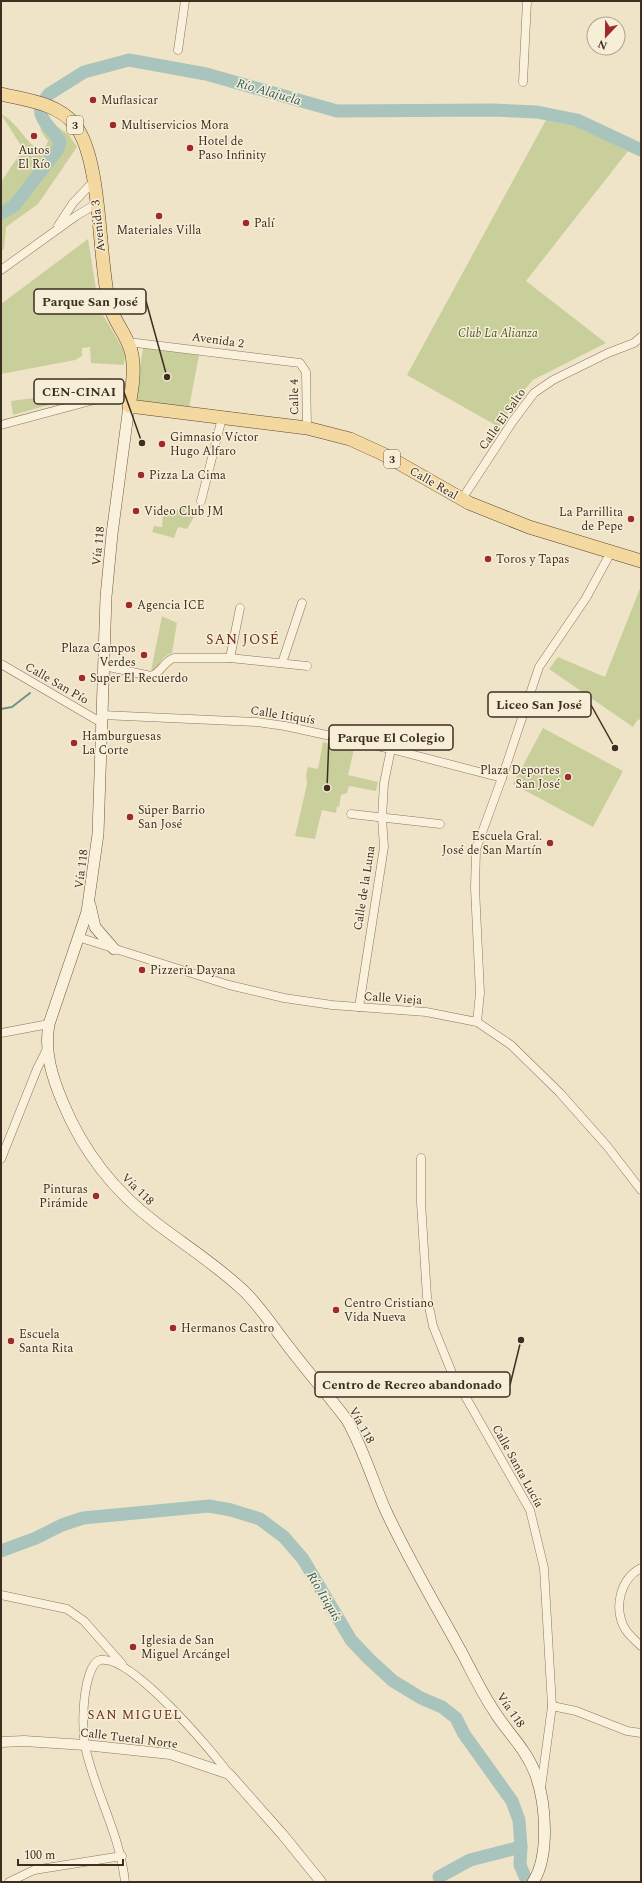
<svg xmlns="http://www.w3.org/2000/svg" width="642" height="1883" font-family="Spectral,serif">
  <style>
    .green { fill: #c9cf9b }
    .lines { fill: none; stroke-linecap: round; stroke-linejoin: round }
    .stream { stroke: #6f938a; stroke-width: 2 }
    .river { stroke: #a9c4bc; stroke-width: 13 }
    .minor-casing { stroke: #8d765c; stroke-width: 9 }
    .tertiary-casing { stroke: #8d765c; stroke-width: 11 }
    .secondary-casing { stroke: #6f573f; stroke-width: 12 }
    .primary-casing { stroke: #5b4430; stroke-width: 14 }
    .minor { stroke: #faf1dc; stroke-width: 8 }
    .tertiary { stroke: #faf1dc; stroke-width: 10 }
    .secondary { stroke: #faf1dc; stroke-width: 11 }
    .primary { stroke: #f3d9a0; stroke-width: 13 }
    .poi-dot { fill: #9e2a2b; stroke: #f7eed8; stroke-width: 1.5 }
    .labels { text-anchor: middle; stroke-width: 3; stroke-linejoin: round; paint-order: stroke }
    .shield { fill: #f7eed8; stroke: #756857; stroke-width: 1 }
    .shield-label { font-size: 11px; font-weight: bold; fill: #3d2e20 }
    .poi-label { font-size: 12px; fill: #3d2e20; stroke: #f7eed8; text-anchor: start }
    .street-label { font-size: 12px; fill: #3d2e20; stroke: #f7eed8 }
    .park-label { font-size: 12px; font-style: italic; fill: #4d5a26; stroke: #f7eed8 }
    .water-label { font-size: 13px; font-style: italic; fill: #2f5d5a; stroke: #f7eed8 }
    .neighbourhood-label { font-size: 13px; letter-spacing: 1px; fill: #6b2e1e; stroke: #f7eed8 }
    .quarter-label { font-size: 14px; letter-spacing: 1px; fill: #6b2e1e; stroke: #f7eed8 }
    .leader { fill: none; stroke: #3d2e20; stroke-width: 1.5 }
    .callout-dot { fill: #3d2e20; stroke: #f7eed8; stroke-width: 1.5 }
    .callout { fill: #f7eed8; stroke: #3d2e20; stroke-width: 1.5 }
    .callout-label { font-size: 13px; text-anchor: middle; font-weight: bold; fill: #3d2e20 }
  </style>
  <rect width="100%" height="100%" fill="#f0e4c8"/>
  <g class="green">
    <path d="M37 112 69 135 77 147 38 204 6 227 4 249 1 251V182L23 149 1 114C20 124 24 143 43 152L48 141 41 131Z"/>
    <path d="M546 120 575 126 628 151 526 281 606 343 533 380 523 391 499 427 407 375Z"/>
    <path d="M88 239 99 308 123 349 125 355 124 365 91 363 90 347 82 348V356L75 360 1 374V304Z"/>
    <path d="M143 348 199 355 189 408 135 400Z"/>
    <path d="M90 378 122 380 121 386 91 394Z"/>
    <path d="M65 394 66 400 13 415 11 401Z"/>
    <path d="M190 505 191 511 195 515 187 529 178 527 174 538 152 532 154 526 162 527 163 515Z"/>
    <path d="M641 586V721L638 719 633 727 549 669 558 657 605 677Z"/>
    <path d="M162 616 177 623 172 653C160 657 160 668 151 671Z"/>
    <path d="M543 728 623 771 593 827 513 784Z"/>
    <path d="M323 742 354 749 348 775 378 782 376 791 349 786 347 793 341 795 339 807 337 806 336 813 322 810 315 839 295 836 307 784 306 774 308 767 318 769Z"/>
  </g>
  <g class="lines">
    <path class="stream" d="M1 709 12 707 30 693"/>
    <g class="river">
      <path d="M1 213 14 206 58 149 60 142C50 123 29 117 49 94L84 72 129 60 206 74 337 111 493 110 537 112 577 120 641 150"/>
      <path d="M1 1551 36 1538 62 1525 83 1518 209 1506 231 1510 260 1519 284 1537 303 1559 351 1640 369 1659 393 1681 421 1698 442 1707 456 1718 464 1734 512 1801 519 1820 521 1847 520 1865 526 1879 531 1882"/>
      <path d="M439 1877 470 1860 521 1847"/>
    </g>
    <g class="minor-casing">
      <g id="minor">
        <path d="M178 50 185 1"/>
        <path d="M523 82 527 1"/>
        <path d="M58 226 73 203 93 182"/>
        <path d="M1 270 76 216 96 204"/>
        <path d="M128 342 300 363 306 372 307 428"/>
        <path d="M1 425 98 399 131 393"/>
        <path d="M462 499 513 421 534 393 553 380 608 353 634 343 641 337"/>
        <path d="M201 501 222 418"/>
        <path d="M230 658 240 608"/>
        <path d="M282 663 302 603"/>
        <path d="M1 664 102 723"/>
        <path d="M104 666 151 676C161 673 164 661 174 658H230L307 666"/>
        <path d="M102 715 257 722 285 726 391 749 502 778"/>
        <path d="M351 814 440 824"/>
        <path d="M78 937 229 985 284 998 332 1005 426 1012 477 1022 511 1045 560 1093 607 1146 641 1190"/>
        <path d="M359 1007 384 847 382 818 384 783 391 749"/>
        <path d="M477 1022 480 993 475 888 476 849 502 778 539 667 586 598 611 552"/>
        <path d="M1 1033 49 1024"/>
        <path d="M421 1158V1203L427 1297 433 1326 452 1373 530 1510 544 1568 552 1706 541 1788"/>
        <path d="M1 1159 37 1069 47 1049"/>
        <path d="M641 1568C620 1579 614 1607 624 1627 628 1635 635 1640 641 1646"/>
        <path d="M1 1595 67 1609 84 1621 122 1664"/>
        <path d="M552 1706 576 1711 627 1731 641 1733"/>
        <path d="M9 1882 34 1870 122 1856"/>
        <path d="M125 1882C120 1834 95 1793 85 1746 82 1727 83 1701 87 1683 89 1676 92 1662 100 1660 131 1654 211 1750 229 1774"/>
      </g>
    </g>
    <g class="tertiary-casing">
      <path id="tertiary" d="M1 1742 24 1741 85 1745 170 1754 229 1774 283 1835 321 1882"/>
    </g>
    <g class="secondary-casing">
      <g id="secondary">
        <path d="M129 406 112 534 106 597 98 834 87 912 49 1024C44 1052 52 1077 63 1103 83 1151 115 1192 156 1223 186 1246 218 1266 245 1292 261 1308 274 1328 288 1346 307 1371 328 1395 347 1420 363 1448 372 1479 385 1509 408 1559 437 1607 463 1655 473 1674 482 1693 494 1711 507 1732 526 1749 535 1773 546 1802 550 1856 533 1882"/>
        <path d="M90 905 95 927 114 949"/>
      </g>
    </g>
    <g class="primary-casing">
      <path id="primary" d="M1 94C26 100 58 103 75 125 102 160 98 257 109 303 113 322 129 336 132 355 135 372 132 389 129 406L307 428 350 439 383 454 469 503 529 527 641 561"/>
    </g>
    <use href="#minor" class="minor"/>
    <use href="#tertiary" class="tertiary"/>
    <use href="#secondary" class="secondary"/>
    <use href="#primary" class="primary"/>
  </g>
  <g class="poi-dot">
    <circle cx="93" cy="100" r="4"/>
    <circle cx="113" cy="125" r="4"/>
    <circle cx="34" cy="136" r="4"/>
    <circle cx="190" cy="148" r="4"/>
    <circle cx="159" cy="216" r="4"/>
    <circle cx="246" cy="223" r="4"/>
    <circle cx="162" cy="444" r="4"/>
    <circle cx="141" cy="475" r="4"/>
    <circle cx="136" cy="511" r="4"/>
    <circle cx="631" cy="519" r="4"/>
    <circle cx="488" cy="559" r="4"/>
    <circle cx="129" cy="605" r="4"/>
    <circle cx="144" cy="655" r="4"/>
    <circle cx="82" cy="678" r="4"/>
    <circle cx="74" cy="743" r="4"/>
    <circle cx="568" cy="777" r="4"/>
    <circle cx="130" cy="817" r="4"/>
    <circle cx="550" cy="843" r="4"/>
    <circle cx="142" cy="970" r="4"/>
    <circle cx="96" cy="1196" r="4"/>
    <circle cx="336" cy="1310" r="4"/>
    <circle cx="173" cy="1328" r="4"/>
    <circle cx="11" cy="1341" r="4"/>
    <circle cx="133" cy="1647" r="4"/>
  </g>
  <g class="labels">
    <g class="shield">
      <rect x="67" y="116" width="16" height="18" rx="3"/>
      <rect x="384" y="450" width="16" height="18" rx="3"/>
    </g>
    <g class="shield-label">
      <text x="75" y="129">3</text>
      <text x="392" y="463">3</text>
    </g>
    <g class="poi-label">
      <text x="101" y="104">Muflasicar</text>
      <text x="121" y="129">Multiservicios Mora</text>
      <text x="198" y="145">Hotel de<tspan x="198" dy="14">Paso Infinity</tspan></text>
      <text x="34" y="154" text-anchor="middle">Autos<tspan x="34" dy="14">El Río</tspan></text>
      <text x="254" y="227">Palí</text>
      <text x="159" y="234" text-anchor="middle">Materiales Villa</text>
      <text x="170" y="441">Gimnasio Víctor<tspan x="170" dy="14">Hugo Alfaro</tspan></text>
      <text x="149" y="479">Pizza La Cima</text>
      <text x="144" y="515">Video Club JM</text>
      <text x="623" y="516" text-anchor="end">La Parrillita<tspan x="623" dy="14">de Pepe</tspan></text>
      <text x="496" y="563">Toros y Tapas</text>
      <text x="137" y="609">Agencia ICE</text>
      <text x="136" y="652" text-anchor="end">Plaza Campos<tspan x="136" dy="14">Verdes</tspan></text>
      <text x="90" y="682">Super El Recuerdo</text>
      <text x="82" y="740">Hamburguesas<tspan x="82" dy="14">La Corte</tspan></text>
      <text x="560" y="774" text-anchor="end">Plaza Deportes<tspan x="560" dy="14">San José</tspan></text>
      <text x="138" y="814">Súper Barrio<tspan x="138" dy="14">San José</tspan></text>
      <text x="542" y="840" text-anchor="end">Escuela Gral.<tspan x="542" dy="14">José de San Martín</tspan></text>
      <text x="150" y="974">Pizzería Dayana</text>
      <text x="88" y="1193" text-anchor="end">Pinturas<tspan x="88" dy="14">Pirámide</tspan></text>
      <text x="344" y="1307">Centro Cristiano<tspan x="344" dy="14">Vida Nueva</tspan></text>
      <text x="181" y="1332">Hermanos Castro</text>
      <text x="19" y="1338">Escuela<tspan x="19" dy="14">Santa Rita</tspan></text>
      <text x="141" y="1644">Iglesia de San<tspan x="141" dy="14">Miguel Arcángel</tspan></text>
    </g>
    <g class="street-label">
      <text transform="translate(98 226) rotate(-96)" y="4">Avenida 3</text>
      <text transform="translate(218 340) rotate(8)" y="4">Avenida 2</text>
      <text transform="translate(294 397) rotate(-91)" y="4">Calle 4</text>
      <text transform="translate(502 419) rotate(-55)" y="4">Calle El Salto</text>
      <text transform="translate(434 483) rotate(30)" y="4">Calle Real</text>
      <text transform="translate(98 546) rotate(-84)" y="4">Vía 118</text>
      <text transform="translate(57 683) rotate(30)" y="4">Calle San Pío</text>
      <text transform="translate(283 715) rotate(9)" y="4">Calle Itiquís</text>
      <text transform="translate(81 869) rotate(-83)" y="4">Vía 118</text>
      <text transform="translate(364 888) rotate(-81)" y="4">Calle de la Luna</text>
      <text transform="translate(393 998) rotate(4)" y="4">Calle Vieja</text>
      <text transform="translate(138 1189) rotate(44)" y="4">Vía 118</text>
      <text transform="translate(362 1425) rotate(61)" y="4">Vía 118</text>
      <text transform="translate(518 1466) rotate(61)" y="4">Calle Santa Lucía</text>
      <text transform="translate(511 1710) rotate(55)" y="4">Vía 118</text>
      <text transform="translate(129 1738) rotate(7)" y="4">Calle Tuetal Norte</text>
    </g>
    <g class="park-label">
      <text x="498" y="337">Club La Alianza</text>
    </g>
    <g class="water-label">
      <text transform="translate(269 91) rotate(16)" y="5">Río Alajuela</text>
      <text transform="translate(325 1596) rotate(59)" y="5">Río Itiquís</text>
    </g>
    <g class="neighbourhood-label">
      <text x="135" y="1719">SAN MIGUEL</text>
    </g>
    <g class="quarter-label">
      <text x="243" y="644">SAN JOSÉ</text>
    </g>
  </g>
  <path class="leader" d="M167 377L146 301M142 443L124 392M615 748L591 705M327 788L329 737M521 1340L510 1385"/>
  <g class="callout-dot">
    <circle cx="167" cy="377" r="4"/>
    <circle cx="142" cy="443" r="4"/>
    <circle cx="615" cy="748" r="4"/>
    <circle cx="327" cy="788" r="4"/>
    <circle cx="521" cy="1340" r="4"/>
  </g>
  <g class="callout">
    <rect x="34" y="289" width="112" height="25" rx="4"/>
    <rect x="34" y="379" width="90" height="25" rx="4"/>
    <rect x="488" y="692" width="103" height="25" rx="4"/>
    <rect x="329" y="725" width="124" height="25" rx="4"/>
    <rect x="315" y="1372" width="195" height="25" rx="4"/>
  </g>
  <g class="callout-label">
    <text x="90" y="306">Parque San José</text>
    <text x="79" y="396">CEN-CINAI</text>
    <text x="539" y="709">Liceo San José</text>
    <text x="391" y="742">Parque El Colegio</text>
    <text x="412" y="1389">Centro de Recreo abandonado</text>
  </g>
  <rect width="642" height="1883" fill="none" stroke="#3d2e20" stroke-width="4"/>
  <g transform="translate(606 36) rotate(202)"><circle r="19" fill="#f7eed8" stroke="#ada18e"/>
  <path d="M0-3L7 15L0 10L-7 15Z" fill="#9e2a2b"/>
  <text y="-6" font-size="11" font-weight="bold" text-anchor="middle" fill="#3d2e20">N</text>
  </g>
  <path d="M18 1859v6h105v-6" fill="none" stroke="#3d2e20" stroke-width="2"/>
  <text x="24" y="1859" font-size="12" fill="#3d2e20" stroke="#f7eed8" stroke-width="3" paint-order="stroke">100 m</text>
</svg>
